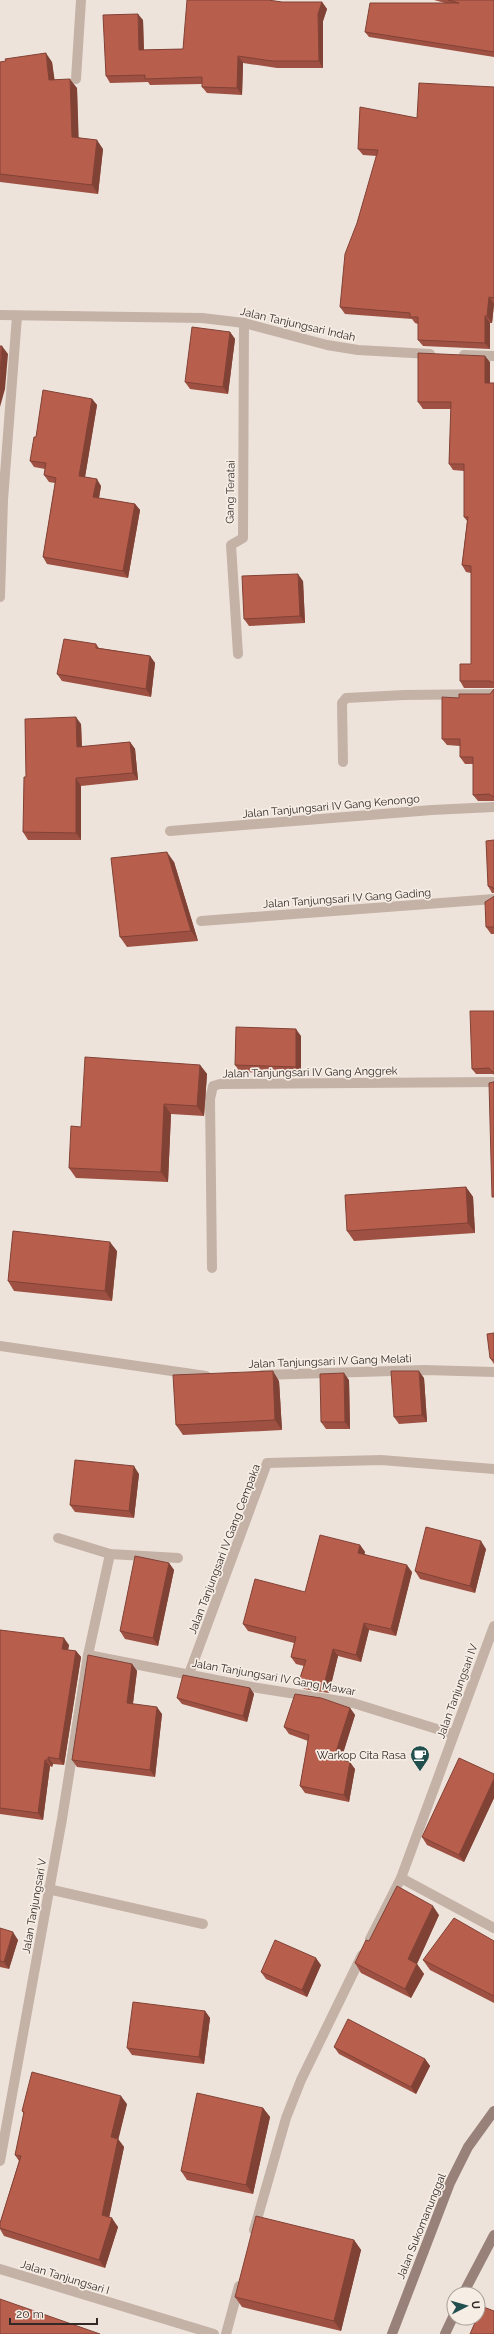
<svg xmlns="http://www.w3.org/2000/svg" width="494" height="2334" font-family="Raleway,sans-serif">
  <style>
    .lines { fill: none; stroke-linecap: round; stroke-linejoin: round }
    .street { stroke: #c5b2a7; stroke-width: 10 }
    .secondary { stroke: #988179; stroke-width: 10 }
    .wall { fill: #9e5142 }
    .shaded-wall { fill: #814236 }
    .building { fill: #b85e4d; stroke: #814236 }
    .labels { text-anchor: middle; stroke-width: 3.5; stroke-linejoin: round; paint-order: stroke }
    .street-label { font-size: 11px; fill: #322927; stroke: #f6ede5 }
    .poi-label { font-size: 11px; fill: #322927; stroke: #f6ede5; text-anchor: end }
  </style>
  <rect width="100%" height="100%" fill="#eee3da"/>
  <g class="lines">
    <g class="street">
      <path d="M76 79 81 0"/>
      <path d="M0 315 202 318 244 323 327 345 358 350 430 354"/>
      <path d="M464 355 494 356"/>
      <path d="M0 597 3 500 17 316"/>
      <path d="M238 654 231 545 243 538 244 323"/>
      <path d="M343 762 342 703 346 698 404 695 494 694"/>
      <path d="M170 831 432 810 494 807"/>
      <path d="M201 921 494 899"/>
      <path d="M212 1268 210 1099 213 1086 220 1084 494 1082"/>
      <path d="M0 1346 206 1376"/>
      <path d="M262 1375 425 1370 494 1372"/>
      <path d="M58 1538 110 1554 178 1558"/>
      <path d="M88 1655 252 1687 353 1703 453 1734"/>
      <path d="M189 1674 267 1463 381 1460 494 1469"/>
      <path d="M401 1878 494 1928"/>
      <path d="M48 1889 203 1924"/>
      <path d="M370 1939 401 1878 494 1626"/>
      <path d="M0 2161 62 1819 88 1655 110 1554"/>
      <path d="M254 2230 286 2118 301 2080 362 1955"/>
      <path d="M0 2269 214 2334"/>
      <path d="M226 2334 239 2286"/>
    </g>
    <g class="secondary">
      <path d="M463 2294 494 2235"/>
      <path d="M392 2334 450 2183 468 2147 494 2111"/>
      <path d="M445 2334 454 2315"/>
    </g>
  </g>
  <g class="wall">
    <path d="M434 0H494V57L369 37 365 32 445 3Z"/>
    <path d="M282 2H322L327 9 323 21V68H277L243 63 242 95 207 93 202 87V84L150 85 148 82 110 83 106 76 143 20 144 50 183 49Z"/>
    <path d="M0 62H52L54 80 77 88 78 137 103 149 98 194 0 182Z"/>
    <path d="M494 87V304L492 323H490V349L423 346 418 340V324L415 323 412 319 345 314 340 307 377 156 363 155 358 149 417 118Z"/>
    <path d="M230 332 235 339 228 394 190 389 185 382Z"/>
    <path d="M490 362V383H494V688H464L460 681 471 664V573L466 572 462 565 467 521 464 517V471L453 470 449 464 451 409H423L418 402Z"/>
    <path d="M92 399 97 405 85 477 101 486 99 498 135 504 140 510 128 578 47 564 43 557 55 483 49 482 44 475 45 469 34 467 30 461 36 437Z"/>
    <path d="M303 581 305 623 249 626 244 619Z"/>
    <path d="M96 644 99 648 150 656 155 663 151 697 62 681 57 674Z"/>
    <path d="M494 689V801H478L473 795V764H465L460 757V746L447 745 442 739 459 698 490 694Z"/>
    <path d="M81 724 82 747 130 742 135 749 138 780 81 786V840H28L23 832 26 777Z"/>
    <path d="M494 840V893H492L488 886Z"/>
    <path d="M174 862 198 941 127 947 120 937Z"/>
    <path d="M494 896V934H491L486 927Z"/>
    <path d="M494 1011V1075L493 1074H476L472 1069Z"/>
    <path d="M301 1036V1074L240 1072 235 1065Z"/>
    <path d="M200 1065 207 1074 204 1116 171 1114 168 1182 76 1178 69 1168 81 1127Z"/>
    <path d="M466 1187 473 1197 475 1233 354 1241 347 1231Z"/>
    <path d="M117 1251 112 1301 14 1291 8 1281Z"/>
    <path d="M494 1333V1364L490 1358Z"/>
    <path d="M424 1378 427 1422 399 1424 394 1417Z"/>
    <path d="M349 1380 350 1429H326L321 1422Z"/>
    <path d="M279 1381 282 1430 183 1435 176 1425Z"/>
    <path d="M139 1474 134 1518 75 1512 70 1505Z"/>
    <path d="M360 1545 365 1552 364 1554 412 1572 396 1636 369 1630 361 1662 338 1656 329 1693 304 1689 299 1681 304 1666 296 1664 291 1657 294 1643 248 1631 243 1624 305 1592Z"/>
    <path d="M486 1549 475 1593 420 1579 415 1571Z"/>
    <path d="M169 1563 174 1570 158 1646 125 1639 120 1631Z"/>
    <path d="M0 1630 69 1645 68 1650 76 1651 81 1657 64 1765 53 1764 52 1767 50 1766 43 1820 0 1814Z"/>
    <path d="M132 1664 137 1671 133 1704 162 1714 155 1777 77 1767 72 1760Z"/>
    <path d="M250 1688 254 1694 247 1722 182 1704 177 1698Z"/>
    <path d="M350 1708 355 1715 341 1760 355 1769 349 1802 305 1793 300 1786 308 1741 289 1734 284 1727Z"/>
    <path d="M494 1774V1798L464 1862 427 1845 422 1837Z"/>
    <path d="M439 1915 417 1964 424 1974 411 1998 361 1973 355 1963 369 1941Z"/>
    <path d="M0 1928 18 1940 9 1969 0 1967Z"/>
    <path d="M494 1941V2003L430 1970 423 1960Z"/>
    <path d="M321 1965 307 1997 266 1979 261 1972Z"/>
    <path d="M205 2011 210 2018 204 2064 132 2055 127 2048Z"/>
    <path d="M334 2047 425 2059 430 2066 416 2094 339 2054Z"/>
    <path d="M127 2104 118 2139 124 2147 109 2217 118 2227 105 2268 4 2236 0 2229V2223L19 2161 15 2155 24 2114 22 2111Z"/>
    <path d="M263 2108 270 2117 253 2194 187 2180 181 2171Z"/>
    <path d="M354 2240 361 2250 341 2331 242 2307 235 2297Z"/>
  </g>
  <g class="shaded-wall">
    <path d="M322 2 327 9 323 21V68L319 61 318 14Z"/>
    <path d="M138 14 143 20 144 57 139 50Z"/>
    <path d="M46 53 52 62 56 89 49 80Z"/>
    <path d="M238 56 243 63 242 95 237 88Z"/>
    <path d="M70 79 77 88 79 146 72 137Z"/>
    <path d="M97 140 103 149 98 194 92 185Z"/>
    <path d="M489 297 494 304 492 323 487 316Z"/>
    <path d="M485 316 490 323V349L485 343Z"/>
    <path d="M230 332 235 339 228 394 223 387Z"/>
    <path d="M2 346 8 354 5 389 0 407V375Z"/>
    <path d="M485 356 490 362V390L485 383Z"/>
    <path d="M92 399 97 405 84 483 79 476Z"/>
    <path d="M97 479 101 486 98 503 93 497Z"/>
    <path d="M135 504 140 510 128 578 123 571Z"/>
    <path d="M298 574 303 581 305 623 300 616Z"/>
    <path d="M150 656 155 663 151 697 146 689Z"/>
    <path d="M76 717 81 724 82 754 77 747Z"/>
    <path d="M130 742 135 749 138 780 133 773Z"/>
    <path d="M76 778 81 786V840L76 833Z"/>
    <path d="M167 852 174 862 198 941 191 931Z"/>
    <path d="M296 1029 301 1036V1074L296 1067Z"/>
    <path d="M200 1065 207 1074 204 1116 197 1106Z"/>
    <path d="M164 1104 171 1114 168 1182 161 1172Z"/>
    <path d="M466 1187 473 1197 475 1233 468 1223Z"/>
    <path d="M110 1242 117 1251 112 1301 105 1291Z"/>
    <path d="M273 1371 279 1381 282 1430 275 1420Z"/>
    <path d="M419 1371 424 1378 427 1422 422 1415Z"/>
    <path d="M344 1373 349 1380 350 1429 345 1422Z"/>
    <path d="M134 1466 139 1474 134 1518 129 1511Z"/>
    <path d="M481 1541 486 1549 475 1593 470 1586Z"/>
    <path d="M360 1545 365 1552 363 1560 358 1553Z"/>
    <path d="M169 1563 174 1570 158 1646 153 1638Z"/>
    <path d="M407 1565 412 1572 396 1636 391 1629Z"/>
    <path d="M364 1623 369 1630 361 1662 356 1655Z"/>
    <path d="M64 1638 69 1645 67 1656 62 1649Z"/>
    <path d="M333 1649 338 1656 329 1693 324 1685Z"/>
    <path d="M76 1651 81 1657 64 1765 59 1759Z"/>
    <path d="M132 1664 137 1671 132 1710 127 1703Z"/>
    <path d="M250 1688 254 1694 247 1722 243 1716Z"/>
    <path d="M157 1707 162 1714 155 1777 150 1770Z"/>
    <path d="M350 1708 355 1715 339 1766 334 1758Z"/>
    <path d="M48 1757 53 1764 52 1767 48 1760Z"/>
    <path d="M45 1760 50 1766 43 1820 38 1813Z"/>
    <path d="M350 1762 355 1769 349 1802 344 1795Z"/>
    <path d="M494 1779V1798L464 1862 459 1855Z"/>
    <path d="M433 1906 439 1915 415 1968 408 1959Z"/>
    <path d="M13 1932 18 1940 9 1969 4 1962Z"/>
    <path d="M316 1958 321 1965 307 1997 302 1990Z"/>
    <path d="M417 1964 424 1974 411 1998 405 1989Z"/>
    <path d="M205 2011 210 2018 204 2064 199 2057Z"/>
    <path d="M425 2059 430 2066 416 2094 411 2087Z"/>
    <path d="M121 2096 127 2104 117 2145 111 2137Z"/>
    <path d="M263 2108 270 2117 253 2194 246 2185Z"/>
    <path d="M118 2139 124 2147 108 2223 102 2215Z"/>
    <path d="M112 2218 118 2227 105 2268 99 2260Z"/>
    <path d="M354 2240 361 2250 341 2331 334 2321Z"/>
  </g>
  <g class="building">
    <path d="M187 0H268L282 2H322L318 14 319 61H272L238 56 237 88 202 87V77L145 79V75L106 76 103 15 138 14 139 50 183 49Z"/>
    <path d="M448 0H494V52L365 32 370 3H459Z"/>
    <path d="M46 53 49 80 70 79 72 137 97 140 92 185 0 174V62L6 61 5 59Z"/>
    <path d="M419 83 494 87V298L489 297 487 316H485V343L418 340V317H410V313L340 307 345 254 357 223 378 150 358 149 360 107 417 118Z"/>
    <path d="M192 327 230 332 223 387 185 382Z"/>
    <path d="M0 346H2L0 375Z"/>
    <path d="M418 353 485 356V383H494V683L490 681H460V664H471V566L462 565 468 517H464V464H449L451 402H418Z"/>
    <path d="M43 390 92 399 79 476 97 479 93 497 135 504 123 571 43 557 56 478 44 475 46 463 30 461 34 437H36Z"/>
    <path d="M298 574 300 616 244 619 242 576Z"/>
    <path d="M64 639 96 644V648L150 656 146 689 57 674Z"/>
    <path d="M494 689V797L489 794 473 795V757H460V739H442V697L459 698V694H490Z"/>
    <path d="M76 717 77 747 130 742 133 773 76 778V833L23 832 24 777H26L25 719Z"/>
    <path d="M494 840V889L492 887 488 886 486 841Z"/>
    <path d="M167 852 191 931 120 937 111 858Z"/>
    <path d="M494 896V927H486L485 902 493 897Z"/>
    <path d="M470 1011H494V1073L489 1068 472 1069Z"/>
    <path d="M236 1027 296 1029V1067L235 1065Z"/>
    <path d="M85 1057 200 1065 197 1106 164 1104 161 1172 69 1168 71 1126 81 1127Z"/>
    <path d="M494 1081V1197H492L489 1083 494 1082Z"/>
    <path d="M466 1187 468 1223 347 1231 345 1195Z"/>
    <path d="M13 1231 110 1242 105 1291 8 1281Z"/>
    <path d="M494 1333V1360H493L490 1358 487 1334Z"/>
    <path d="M273 1371 275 1420 176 1425 173 1375Z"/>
    <path d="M391 1371H419L422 1415 394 1417Z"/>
    <path d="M344 1373 345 1422H321L320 1374Z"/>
    <path d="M75 1460 134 1466 129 1511 70 1505Z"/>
    <path d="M426 1527 481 1541 470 1586 415 1571Z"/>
    <path d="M320 1535 360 1545 358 1553 407 1565 391 1629 364 1623 356 1655 333 1649 324 1685 299 1681 306 1660 291 1657 296 1637 243 1624 255 1579 305 1592Z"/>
    <path d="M135 1556 169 1563 153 1638 120 1631Z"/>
    <path d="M0 1630 64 1638 62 1649 76 1651 59 1759 48 1757V1760H45L38 1813 0 1808Z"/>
    <path d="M88 1655 132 1664 127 1703 157 1707 150 1770 72 1760Z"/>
    <path d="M183 1675 250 1688 243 1716 177 1698Z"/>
    <path d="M295 1694 321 1698 350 1708 334 1758 350 1762 344 1795 300 1786 309 1735 284 1727Z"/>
    <path d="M459 1758 494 1774V1779L459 1855 422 1837Z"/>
    <path d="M397 1886 433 1906 408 1959 417 1964 405 1989 355 1963 366 1940 369 1941Z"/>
    <path d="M454 1918 494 1941V1996L423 1960Z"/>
    <path d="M0 1928 13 1932 4 1962 0 1961Z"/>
    <path d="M275 1940 316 1958 302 1990 261 1972Z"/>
    <path d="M133 2002 205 2011 199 2057 127 2048Z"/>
    <path d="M348 2019 425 2059 411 2087 334 2047Z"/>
    <path d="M32 2072 121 2096 111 2137 118 2139 102 2215 112 2218 99 2260 0 2228V2223L21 2156 15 2155 24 2112 22 2111Z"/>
    <path d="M197 2093 263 2108 246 2185 181 2171Z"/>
    <path d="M256 2216 354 2240 334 2321 235 2297Z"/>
    <path d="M0 2299 100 2334H0Z"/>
    <path d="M481 2306 494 2311V2334H470L477 2318H478V2314Z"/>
  </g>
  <defs>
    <g id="cafe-pin" transform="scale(1)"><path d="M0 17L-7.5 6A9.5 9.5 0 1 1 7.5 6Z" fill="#214f4e" stroke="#f6ede5"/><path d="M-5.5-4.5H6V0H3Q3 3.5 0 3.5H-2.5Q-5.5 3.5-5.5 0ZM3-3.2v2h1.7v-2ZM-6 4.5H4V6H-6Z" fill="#fff"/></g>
  </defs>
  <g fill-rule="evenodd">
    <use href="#cafe-pin" x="420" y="1755"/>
  </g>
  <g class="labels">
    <g class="street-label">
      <text transform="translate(298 324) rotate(13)" y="4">Jalan Tanjungsari Indah</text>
      <text transform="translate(230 492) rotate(-89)" y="4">Gang Teratai</text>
      <text transform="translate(331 806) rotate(-5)" y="4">Jalan Tanjungsari IV Gang Kenongo</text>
      <text transform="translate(347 898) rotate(-4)" y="4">Jalan Tanjungsari IV Gang Gading</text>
      <text transform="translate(310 1072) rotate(-1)" y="4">Jalan Tanjungsari IV Gang Anggrek</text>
      <text transform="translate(330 1361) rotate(-2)" y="4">Jalan Tanjungsari IV Gang Melati</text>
      <text transform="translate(224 1549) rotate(-69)" y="4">Jalan Tanjungsari IV Gang Cempaka</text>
      <text transform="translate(274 1677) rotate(10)" y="4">Jalan Tanjungsari IV Gang Mawar</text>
      <text transform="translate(457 1691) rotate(-70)" y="4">Jalan Tanjungsari IV</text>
      <text transform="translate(34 1906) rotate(-80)" y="4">Jalan Tanjungsari V</text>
      <text transform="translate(421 2226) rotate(-68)" y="4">Jalan Sukomanunggal</text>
      <text transform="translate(65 2277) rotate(17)" y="4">Jalan Tanjungsari I</text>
    </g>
    <g class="poi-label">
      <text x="406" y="1759">Warkop Cita Rasa</text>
    </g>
  </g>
  <g transform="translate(466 2306) rotate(84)"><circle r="19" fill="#f6ede5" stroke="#a89f99"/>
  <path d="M0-3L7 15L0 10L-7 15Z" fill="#214f4e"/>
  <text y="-6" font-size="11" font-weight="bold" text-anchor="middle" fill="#322927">U</text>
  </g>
  <path d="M10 2318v6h87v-6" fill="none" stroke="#322927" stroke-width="2"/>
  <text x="16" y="2318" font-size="12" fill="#322927" stroke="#f6ede5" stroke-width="3" paint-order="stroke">20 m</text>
</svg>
